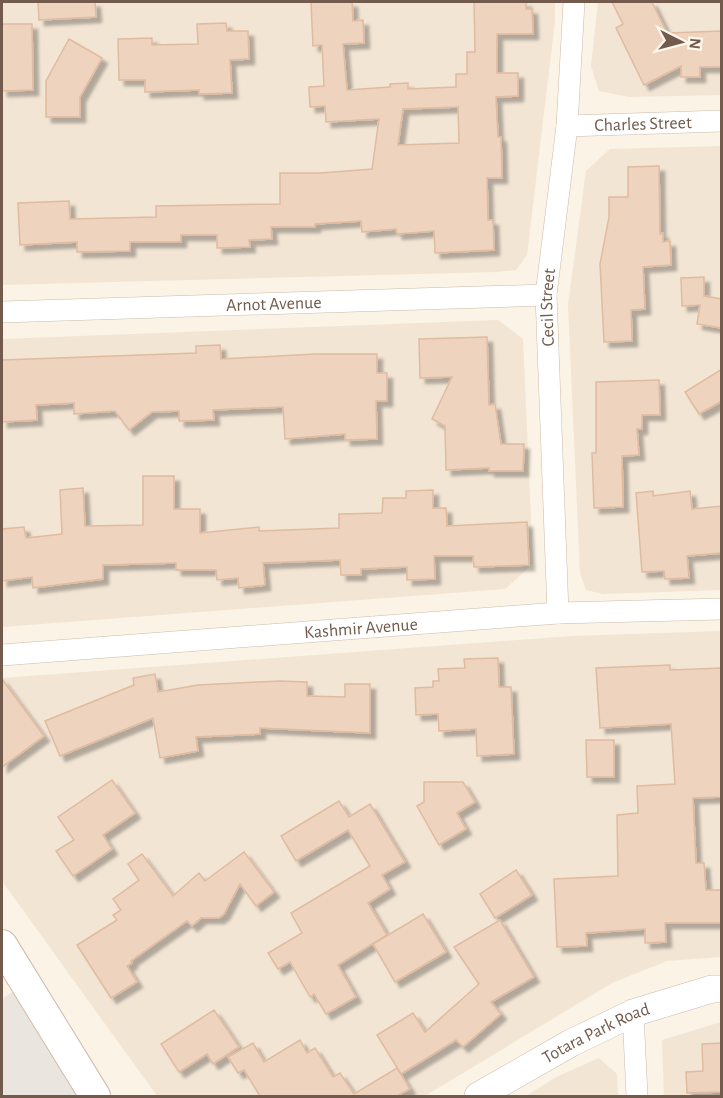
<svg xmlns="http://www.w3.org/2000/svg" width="723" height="1098" font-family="'Alegreya Sans',sans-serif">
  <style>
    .residential { fill: #f2e5d4 }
    .industrial { fill: #ebe5df }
    .building { fill: #eed3be; stroke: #e0bba0; stroke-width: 1.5; fill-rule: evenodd; filter: url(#shadow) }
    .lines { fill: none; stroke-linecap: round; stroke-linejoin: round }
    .minor-casing { stroke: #cbbbac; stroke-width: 22 }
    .tertiary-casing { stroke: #cbbbac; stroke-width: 28 }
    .secondary-casing { stroke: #cebcaa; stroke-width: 32 }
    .minor { stroke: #fff; stroke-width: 21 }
    .tertiary { stroke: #fff; stroke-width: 27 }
    .secondary { stroke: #fff; stroke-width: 30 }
    .labels { text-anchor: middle; stroke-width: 4.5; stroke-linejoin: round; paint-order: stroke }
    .street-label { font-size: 18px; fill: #725b4c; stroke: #fef7eb }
  </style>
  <defs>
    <filter id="shadow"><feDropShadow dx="5.5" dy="5.5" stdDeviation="1.5" flood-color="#0004"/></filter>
  </defs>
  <rect width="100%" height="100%" fill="#fbf3e5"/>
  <g class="residential">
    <path d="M2 2H555V21L527 255 516 270 496 272 2 285Z"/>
    <path d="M598 2H721V95L629 97 599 91 591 66Z"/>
    <path d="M721 146V590L603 594 586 590 580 573 568 305 586 171 610 149Z"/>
    <path d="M498 320 523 339 533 564 505 589 2 627V339Z"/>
    <path d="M721 631V957L667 961 612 983 425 1096H157L2 881V678L571 636Z"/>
    <path d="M721 1022V1096H664L662 1040Z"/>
    <path d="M599 1058 617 1074 618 1096H526L558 1076Z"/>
  </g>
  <path class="industrial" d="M26 983 95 1096H2V999Z"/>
  <g class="building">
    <path d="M38 2H95L96 17 39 20Z"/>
    <path d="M311 2H352L353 21 363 20 364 43 343 44 347 90 390 87V84L408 83V89L456 87V74H467V52H475L474 2H526V9H532L533 34H497V73H518V96L496 97 498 137H501L502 178H487L488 220H493L494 250 435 253 434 231 397 234 396 229 362 232 361 221 315 224V227H271L272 239 249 240 250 247 217 248V235H181V242H130V251L77 252V242L20 245 18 203 69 201 70 219 156 217V206L280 204V173H320L372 169 379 119 326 122 325 106 310 107 309 87 324 86 322 45 313 46ZM458 107 459 143 398 145 403 109Z"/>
    <path d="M612 2H652L667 33 722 31V67H700V77H681V66L644 85 616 28 623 24Z"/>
    <path d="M226 23 227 31H248L249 59 230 60 232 93 199 94V90L145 92V80H119L118 39 152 38V45L198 44 197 24Z"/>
    <path d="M2 24H32L33 90 2 91Z"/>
    <path d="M69 39 102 58 80 97V117H46V81Z"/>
    <path d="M659 166 660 234 663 233V242L670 241 671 265 643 267 645 309 631 310 632 341 604 342 600 264 609 217V197H628V167Z"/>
    <path d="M704 277V296L722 299V328L697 324 700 305 682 306 681 278Z"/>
    <path d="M487 337 489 405 495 404 501 444H524L523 471H489V468L446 470 445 426 432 419 452 377 420 378 419 339Z"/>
    <path d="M220 345 221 359 315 354H377V373H387V401H376L377 439 345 440V434L285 439 283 407 213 410 214 420 179 421V411L152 412 129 430 115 411 74 414V403L36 405 37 420 2 422V360L196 353V346Z"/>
    <path d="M722 369V401L699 414 685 392Z"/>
    <path d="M659 380 660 415H642V429H637L639 455 622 456 623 507 594 508 592 453H596V382Z"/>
    <path d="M143 476H174V509H200V533L259 527V531L339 528V514L382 513 383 498H406V491L433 490V508H446L447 526 527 522 529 565 474 567 473 556H434L435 579 407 580V567L361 569V575H341L340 560 263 563 265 585 239 588 238 578 217 580 216 570H176V563L103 565V579L33 588 32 577 2 581V529L24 527 26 538 62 534 60 490 83 488 85 526 143 525Z"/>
    <path d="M653 491V496L690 491 692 509 722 506V553L687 556 689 578 665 579 664 571 642 572 636 493Z"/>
    <path d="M498 658 499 687H511L514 754 477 756 476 729 439 731 438 714 416 715 415 688 433 687V681H439L438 669 465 668 464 659Z"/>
    <path d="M670 665V670L722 668V797L693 798 696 863H704L706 890H722V923H665L666 942 645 943V929L586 933 587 946 557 947 554 879 618 876 617 815 638 813 637 786 675 784 671 724 600 728 596 668Z"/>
    <path d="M155 674 158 692 198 685 280 681 307 682V696L345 697V684H370V733L260 728V734L196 737 198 751 160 758 153 718 60 756 45 721 134 685 133 678Z"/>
    <path d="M2 679 44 736 2 767Z"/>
    <path d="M586 740H614V777H587Z"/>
    <path d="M112 780 135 813 103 835 112 849 73 876 56 851 74 840 58 817Z"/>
    <path d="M424 782H463L475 802 457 813 466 829 439 845 417 806 424 802Z"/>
    <path d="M339 801 349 817 370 804 405 862 382 875 390 889 368 903 387 935 338 965 356 997 326 1014 314 994 310 997 290 962 278 969 268 953 302 933 291 913 370 866 348 830 296 861 281 836Z"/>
    <path d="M244 852 274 892 256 906 240 884 224 914 219 918H201L192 926 187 921 131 961 132 963 127 966 137 982 111 998 77 945 117 920 113 915 121 910 113 899 139 880 128 864 142 854 173 896 199 873 205 881Z"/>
    <path d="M516 870 532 895 495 918 480 894Z"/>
    <path d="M423 914 446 952 395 982 373 944Z"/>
    <path d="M500 920 534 977 491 1002 501 1014 463 1047 456 1040 401 1074 377 1035 413 1013 425 1032 479 984 454 947Z"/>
    <path d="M214 1010 239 1047 213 1064 207 1054 179 1072 161 1044Z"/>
    <path d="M300 1040 307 1053 315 1048 333 1077 340 1073 354 1094 397 1068 410 1089 397 1096H260L244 1070 238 1073 228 1057 253 1043 264 1062Z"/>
    <path d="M722 1043V1092L687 1093 686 1072 703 1071 702 1044Z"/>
  </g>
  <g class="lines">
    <g class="minor-casing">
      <g id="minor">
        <path id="s1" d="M567 126 722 121"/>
        <path id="s2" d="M2 312 546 295"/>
        <path id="s3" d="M558 613 546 295 567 126 574 2"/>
        <path id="s4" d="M2 655 558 613 722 609"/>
        <path d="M633 1013 637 1096"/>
      </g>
    </g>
    <g class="tertiary-casing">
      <g id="tertiary">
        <path id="s5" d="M478 1096 571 1043 633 1013 712 989H722"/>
      </g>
    </g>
    <g class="secondary-casing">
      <path id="secondary" d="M2 945 95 1096"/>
    </g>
    <use href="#minor" class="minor"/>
    <use href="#tertiary" class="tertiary"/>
    <use href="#secondary" class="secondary"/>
  </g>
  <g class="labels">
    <g class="street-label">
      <text dy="6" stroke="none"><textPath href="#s1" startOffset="76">Charles Street</textPath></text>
      <text dy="6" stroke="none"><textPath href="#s2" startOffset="272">Arnot Avenue</textPath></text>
      <text dy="6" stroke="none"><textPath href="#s3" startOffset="306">Cecil Street</textPath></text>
      <text dy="6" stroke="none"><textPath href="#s4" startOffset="360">Kashmir Avenue</textPath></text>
      <text dy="6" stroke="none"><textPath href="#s5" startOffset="134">Totara Park Road</textPath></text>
    </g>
  </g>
  <rect width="723" height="1098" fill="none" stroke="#725b4c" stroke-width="6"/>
  <g transform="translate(681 42) rotate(96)" stroke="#fef7eb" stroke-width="4.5" paint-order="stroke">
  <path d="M0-4.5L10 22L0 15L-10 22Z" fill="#725b4c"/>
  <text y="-9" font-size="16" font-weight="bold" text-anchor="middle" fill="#725b4c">N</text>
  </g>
</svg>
